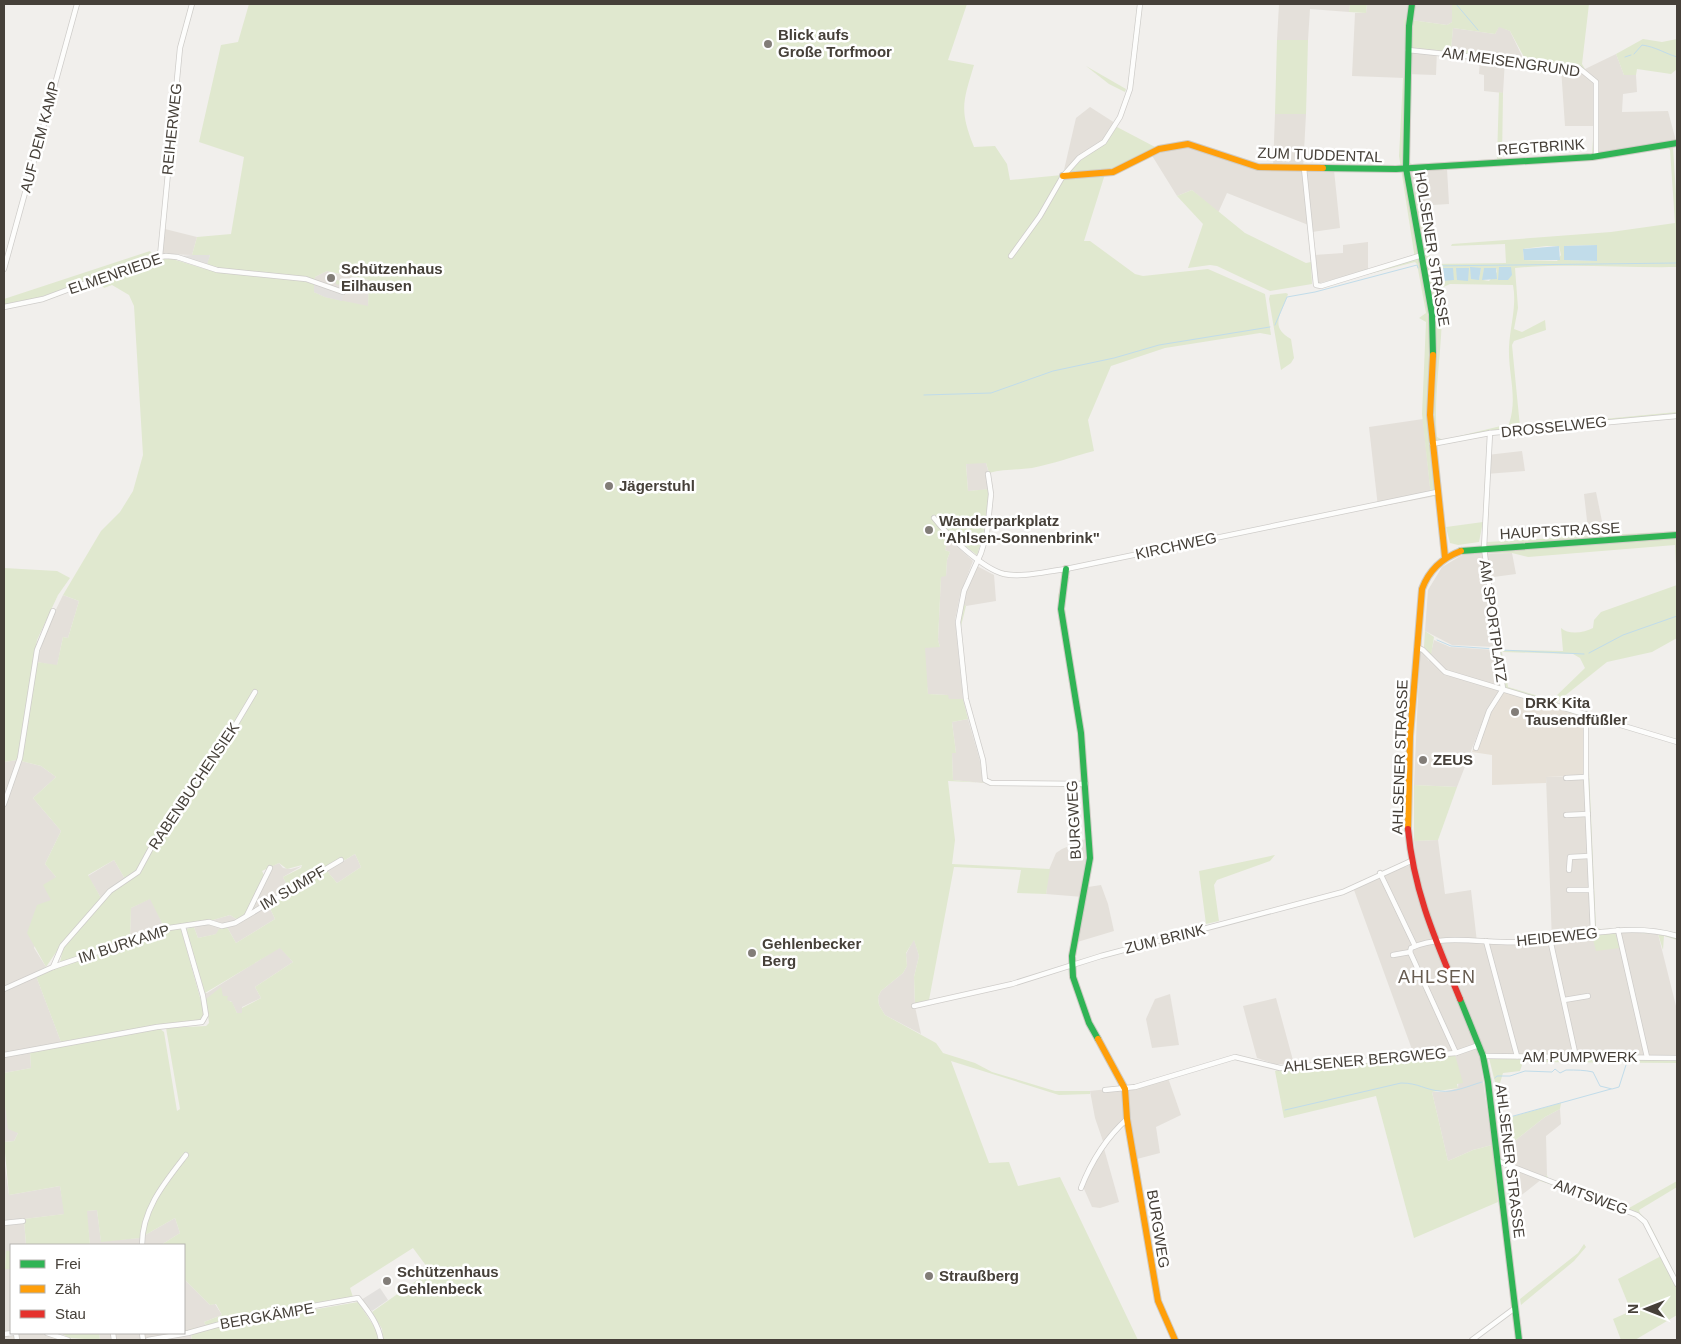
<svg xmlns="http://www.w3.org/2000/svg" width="1681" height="1344" font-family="Arial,sans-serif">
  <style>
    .residential { fill: #e4e0da }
    .education { fill: #e7e1d8 }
    .green { fill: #e0e8cf; fill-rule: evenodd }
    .parking { fill: #e2e0dd }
    .water { fill: #c1dcea }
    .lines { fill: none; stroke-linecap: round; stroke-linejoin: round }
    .stream { stroke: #c1dcea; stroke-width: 1 }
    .street-casing { stroke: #cfcdca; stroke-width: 6 }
    .fast-casing { stroke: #cfcbc4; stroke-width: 8 }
    .slow-casing { stroke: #cfcbc4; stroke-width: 8 }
    .jam-casing { stroke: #cfcbc4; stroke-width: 8 }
    .street { stroke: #fdfdfc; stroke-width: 4.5 }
    .fast { stroke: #30b455; stroke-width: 6 }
    .slow { stroke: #ff9f0a; stroke-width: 6 }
    .jam { stroke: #e5322d; stroke-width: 6 }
    .poi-dot { fill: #827d78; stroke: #fff; stroke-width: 2 }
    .labels { text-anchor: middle; stroke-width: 5; stroke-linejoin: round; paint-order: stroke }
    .poi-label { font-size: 15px; font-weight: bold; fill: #464039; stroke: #fff; text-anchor: start }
    .street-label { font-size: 15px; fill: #464039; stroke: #fff }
    .quarter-label { font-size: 18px; letter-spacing: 1px; fill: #685d51; stroke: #fff }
  </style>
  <rect width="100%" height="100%" fill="#f1efec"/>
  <g class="residential">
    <path d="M1279 4H1350L1349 12 1310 9 1308 40H1277Z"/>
    <path d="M1367 4H1452V22L1447 25 1404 19 1437 50 1436 75 1405 74V78L1352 76 1355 13H1366Z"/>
    <path d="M1499 26 1510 31 1523 58 1531 61 1505 60 1503 93 1484 91V75L1479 74 1480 58 1487 53 1451 49 1453 28 1495 34Z"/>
    <path d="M1616 54 1624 75H1636L1637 92 1623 94 1622 112 1668 111 1676 141 1600 153 1597 151 1598 126H1565L1561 68 1583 70Z"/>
    <path d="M1090 107 1115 123 1103 141 1064 170 1076 118Z"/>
    <path d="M1275 114H1306L1303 170H1334L1340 228 1312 232 1311 226 1227 193 1218 213 1192 190 1177 196 1151 154 1185 145 1273 168Z"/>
    <path d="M1447 169 1449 204 1417 206 1410 171Z"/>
    <path d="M165 229 197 237 192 255 162 254Z"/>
    <path d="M1368 242V270L1316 284 1314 255 1343 253V245Z"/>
    <path d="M327 271 369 280 368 307 325 297 314 292 315 277Z"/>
    <path d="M1423 419 1431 497 1378 507 1369 427Z"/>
    <path d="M1522 451 1525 471 1486 474 1487 455Z"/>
    <path d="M966 463H986L993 489 968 491Z"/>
    <path d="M1596 492 1605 536 1589 538 1584 494Z"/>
    <path d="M947 543H953L973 561 960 595 955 620 963 699H948V695L928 694 924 663 925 647H940L938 640 941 576H946L947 560 950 552 945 550Z"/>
    <path d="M1512 553 1516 574 1486 578 1495 647 1452 645 1425 631 1428 590 1442 567 1464 554Z"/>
    <path d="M977 566 994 575 996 601 966 606 963 604 967 590Z"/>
    <path d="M63 595 79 601 68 638 63 637 57 666 37 662 46 630Z"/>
    <path d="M1434 640 1450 647 1495 650 1501 691 1487 710 1457 787 1414 785 1420 649 1429 661Z"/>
    <path d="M968 719 980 761 983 783 953 780 952 753H956L952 722Z"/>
    <path d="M17 760 41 766 56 777 33 798 61 831 45 864 56 877 52 900 34 948 46 967 4 987V762Z"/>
    <path d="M1586 776 1592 934 1618 932 1658 934 1677 1010V1058L1480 1059 1492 1145 1473 1150 1448 1161 1432 1092H1444L1458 1088 1459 1073 1454 1052 1414 1055 1354 890 1396 869 1416 864 1414 841 1438 840 1445 894 1471 890 1477 942 1521 944 1552 942 1546 777Z"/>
    <path d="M1090 837 1088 887 1101 885 1108 904 1114 931 1074 943 1083 897 1046 894 1048 872 1056 853 1062 849Z"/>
    <path d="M355 854 361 867 337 883 327 871Z"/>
    <path d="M114 860 125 879 101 898 88 876Z"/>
    <path d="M279 863 283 868 291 869 302 866 283 877 289 890 251 911 272 866Z"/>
    <path d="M151 898 164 927 130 939 131 908Z"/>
    <path d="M268 904 275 919 236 943 227 927 239 923Z"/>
    <path d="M230 915 238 920 224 925 213 920Z"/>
    <path d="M210 923 221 928 217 934 198 938 194 927Z"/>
    <path d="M914 939 919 956 914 977 915 1007 921 1034 885 1015 879 1005 878 997 881 991 903 973 907 966 906 954Z"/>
    <path d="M280 947 293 962 255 987 261 998 242 1007V1013H237L231 1001H205L203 992 207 993Z"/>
    <path d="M36 976 61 1042 4 1053V991Z"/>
    <path d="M1170 994 1179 1045 1152 1048 1146 1019 1155 999Z"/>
    <path d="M1276 998 1294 1064H1274L1257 1058 1248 1025 1243 1006Z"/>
    <path d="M30 1051 31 1068 4 1073V1056Z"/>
    <path d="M1167 1075 1181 1115 1156 1127 1160 1153 1133 1160 1126 1121 1105 1147 1095 1118 1090 1091 1126 1087Z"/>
    <path d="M4 1097 18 1133 14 1141 4 1142Z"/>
    <path d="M1560 1109 1561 1124 1546 1136 1547 1175 1509 1205 1503 1150 1545 1117Z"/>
    <path d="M1103 1145 1119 1202 1100 1208 1092 1207 1081 1182 1089 1164Z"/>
    <path d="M4 1158 9 1195 60 1186 65 1214 24 1219 26 1245H11V1251H6L5 1269H11V1333H39L65 1340H4Z"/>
    <path d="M97 1210 101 1241 140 1238 175 1218 180 1233 161 1245H90L86 1211Z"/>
    <path d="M184 1279 210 1305 215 1304 222 1315 204 1322 206 1326 191 1335 192 1340H100L99 1333H184Z"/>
  </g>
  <path class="education" d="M1501 691 1584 717 1586 775 1546 777V783L1492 785V755L1472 752 1487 710Z"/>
  <g class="green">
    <path d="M249 4H967L948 60 974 65C963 102 959 109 974 147L995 146 1007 164 1010 180 1062 175 1039 216 1009 256 1012 258 1041 217 1063 177 1105 174 1084 241H1090L1135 274 1143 276 1208 269 1265 294 1271 335 1260 333 1165 348 1111 366 1088 420 1094 451C1074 456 1053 464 1032 468 1018 470 1003 469 989 473L986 463 966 464 968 491 989 489 986 528 977 555 956 539 953 543H947L945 550 950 552 947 560 946 576 941 577 938 640 940 647 925 648 928 694 948 695 949 699H963L968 719 952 722 956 753H952L953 780 983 783 986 780 984 761 966 699 959 637V622L962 603 966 606 960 630 967 698 985 760 987 779 992 781 1077 782 1082 779 1079 733 1058 614V595L1063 578 1070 577 1063 596 1064 608 1083 725 1091 866 1087 887 1091 859 1090 838 1086 839 1083 793 1080 787 948 781 955 840 952 864 1050 869 1046 894 1017 893 1021 870 954 867 929 1000 915 1004 914 977 919 956 914 940 906 953 907 966 903 973 881 991 878 997 879 1005 885 1015 936 1043 943 1053 975 1063 992 1072 1055 1091H1090V1094L1059 1095 951 1061 989 1163 1009 1162 1018 1186 1060 1177 1138 1340H383L382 1329 372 1312 430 1271 413 1248 350 1288 353 1297 281 1310 282 1315 358 1302 377 1331 379 1340H192L190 1329 206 1326 204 1322 222 1315 216 1304 210 1305 184 1279V1245H161L180 1233 175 1218 140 1238 101 1242 97 1210 87 1211 90 1245H26L24 1219 64 1214 60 1186 9 1195 4 1142 14 1141 18 1133 8 1129 4 1097V1073L31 1068 30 1051 159 1028 164 1032 177 1111 180 1109 166 1028 206 1026 209 1023 206 999 221 987 223 996H228L227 1000 232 1002 237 1013H242V1008L261 998 255 987 293 962 280 948 205 993 185 929 194 927 198 938 216 934 219 929 227 927 236 943 275 919 268 904 327 871 337 883 361 867 355 854 345 860 339 859 289 890 283 877 301 868 302 865 287 869 279 863 262 871 265 877C259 891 251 911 238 920L230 915 213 920 164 927 150 899 131 908 130 939 60 963 63 947 111 892 130 879 127 876 125 879 114 860 88 875 101 898 61 945 46 967 27 933 37 905 51 900 43 885 56 877 45 864 61 831 33 798 56 777 41 766 21 761 37 662 57 665 63 637 68 638 79 601 63 595 101 531 120 512 133 491 143 455 134 306 129 295 112 285 104 288 96 277C65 289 36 300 4 306V299L150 251 157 260 166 257 205 269 210 255H192L197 237 231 234 244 157 199 142 221 45 238 42ZM327 271 369 280 368 306 325 297 314 292 315 277Z"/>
    <path d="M1350 4H1367L1366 13 1349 12Z"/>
    <path d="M1452 4H1589L1582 64 1585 69 1541 67 1505 60 1506 57 1525 59 1510 31 1499 27 1495 34 1453 28 1451 49 1488 53 1480 57 1437 54V50L1405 47 1404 19 1447 25 1452 22Z"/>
    <path d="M1643 39 1662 42 1677 39V69L1671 74 1637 69 1636 75H1624L1616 54Z"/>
    <path d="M1277 40H1308L1306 114H1275Z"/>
    <path d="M1086 66 1126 89 1125 92 1109 84Z"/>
    <path d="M1405 74 1412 75 1409 162 1412 164 1497 159 1499 92 1503 93 1502 160 1592 153 1594 126 1597 151 1600 153 1673 147 1677 210V267C1623 268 1569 263 1515 268L1518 308 1514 329 1522 332 1545 320 1546 330 1514 341 1512 345 1520 427 1677 412V418L1500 433 1492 436 1491 454 1487 455V436L1435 446 1439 495 1431 497 1422 414 1426 322 1419 318 1426 313 1417 264 1415 262 1411 263 1350 279 1415 259 1399 156 1403 78H1405ZM1667 147 1670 150 1675 223 1611 232 1452 244 1451 246 1505 244 1506 263 1432 264 1410 171 1591 160ZM1597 245 1596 261 1564 260V246ZM1546 246H1559L1561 255 1557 261 1524 260 1523 249ZM1471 268H1481L1479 279H1471ZM1484 268H1496L1497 272 1489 281 1483 280ZM1450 284 1513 285C1517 306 1510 326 1509 347 1508 374 1518 397 1509 424L1443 440 1437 437C1433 395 1442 353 1442 310L1440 307 1437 290Z"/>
    <path d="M1117 127 1157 148 1119 169 1066 174C1084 155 1101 149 1117 127Z"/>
    <path d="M1192 190 1245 233 1306 263 1311 262 1312 284 1270 291 1217 266 1210 265 1188 268 1203 224 1177 196Z"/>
    <path d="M336 280 363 285 362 289 336 284Z"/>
    <path d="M1286 293 1288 294C1281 314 1269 327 1291 339L1294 358 1291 363 1281 370 1269 299 1270 295Z"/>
    <path d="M1483 522 1479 542 1458 545 1450 543 1446 527Z"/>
    <path d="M1677 531V638L1652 652 1607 662 1557 702 1559 705 1677 740V744L1592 719 1589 720 1587 726 1596 927 1600 929 1646 928 1677 933V940L1664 936 1663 950 1658 934 1618 932 1592 934 1584 717 1501 691 1485 578H1489L1501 650 1563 651 1561 628C1568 635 1584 633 1593 628L1594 620 1601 612 1677 585 1675 545 1528 557 1512 553H1487V542ZM1502 652 1573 654 1580 658 1585 668 1552 700 1508 687Z"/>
    <path d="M4 568 57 571 70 578 58 595 37 640 17 760 4 762Z"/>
    <path d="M1425 631 1434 637 1431 655 1424 647Z"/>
    <path d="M1414 785 1457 787 1438 840 1414 841Z"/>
    <path d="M1275 855 1270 861 1217 880 1214 885 1219 921 1206 924 1199 871Z"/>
    <path d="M175 928 181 929 204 1012 203 1018 200 1021 164 1024 61 1042 36 976 62 965Z"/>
    <path d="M1615 933 1620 948 1596 951 1592 935Z"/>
    <path d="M1455 1055 1463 1083 1457 1084 1458 1088 1432 1092 1448 1161 1473 1150 1492 1145 1498 1202 1414 1238 1376 1096 1284 1118 1275 1071 1280 1069Z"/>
    <path d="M1489 1058 1677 1059V1063L1523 1062 1520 1071 1503 1073 1500 1083 1496 1086Z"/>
    <path d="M1561 1103 1560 1109 1545 1117 1503 1150 1500 1120Z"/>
    <path d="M1547 1175 1548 1179 1629 1208 1677 1181V1187L1639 1210 1640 1213 1649 1223 1677 1278V1315L1635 1340H1621L1613 1319 1631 1311 1618 1279 1663 1255 1648 1224 1620 1207 1573 1189 1561 1186 1562 1188 1540 1181Z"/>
    <path d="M1584 1244 1586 1247 1574 1261 1521 1305 1520 1299 1578 1253Z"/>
    <path d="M6 1251H11V1269H5Z"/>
    <path d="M61 1333H99L100 1340 69 1338Z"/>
  </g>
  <g class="parking">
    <path d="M192 255H210L207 265 178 256Z"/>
    <path d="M314 285 343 294 342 301 325 297 314 292Z"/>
    <path d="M380 1288 388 1300 372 1311 361 1300Z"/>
  </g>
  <g class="water">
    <path d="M1597 245V261L1564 260V246Z"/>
    <path d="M1559 246 1560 260H1524L1523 249Z"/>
    <path d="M1470 267 1481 268 1479 280 1471 279Z"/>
    <path d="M1499 267H1511L1512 275 1508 280H1498Z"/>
    <path d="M1441 268H1453L1454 280 1443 281Z"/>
    <path d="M1456 268H1469L1468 281 1457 280Z"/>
    <path d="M1484 268H1496L1497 279 1482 280Z"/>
  </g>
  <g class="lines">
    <g class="stream">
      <path d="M1456 4 1478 30"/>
      <path d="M1634 54 1642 45C1656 47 1664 53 1677 57"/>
      <path d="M1625 57 1631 55"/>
      <path d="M1432 266 1677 263"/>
      <path d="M1275 325 1287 297 1315 292 1417 265 1418 268"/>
      <path d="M924 395 991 393 1053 371 1114 358 1159 345 1270 327"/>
      <path d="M1437 640 1451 646 1495 649"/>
      <path d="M1502 650 1584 654"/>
      <path d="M1589 653 1623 635 1677 616"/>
      <path d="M1495 1078 1497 1076H1510L1525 1071 1552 1072 1555 1069 1560 1073 1566 1070C1576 1070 1585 1070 1593 1072L1600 1086 1612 1089 1619 1087 1626 1065"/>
      <path d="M1285 1110 1401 1083C1419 1083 1425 1090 1440 1091 1454 1093 1468 1086 1482 1082"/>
      <path d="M1499 1120 1611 1089"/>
    </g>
    <g class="street-casing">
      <g id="street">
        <path d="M1408 50 1579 68 1596 82V154"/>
        <path d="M1304 168 1316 285 1321 286 1422 255"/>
        <path d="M160 256 180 48 192 4"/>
        <path d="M1011 256 1040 216 1063 176 1079 158 1104 142 1120 117 1130 89 1140 4"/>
        <path d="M4 269 77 4"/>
        <path d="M4 307 43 299 153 258 166 256 177 257 217 270 306 279 343 292"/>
        <path d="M1432 444 1490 433 1677 416"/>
        <path d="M988 474 991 494 987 533 981 553 964 591 958 622 966 699 983 760 985 780 991 783 1086 784"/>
        <path d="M934 518C947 535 983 569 1004 574 1023 578 1047 571 1066 569L1437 492"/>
        <path d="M1417 647 1423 650 1445 672 1677 742"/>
        <path d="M1586 714V777L1593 932"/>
        <path d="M1476 748 1489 711 1503 689 1484 548 1490 433"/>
        <path d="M1566 778 1586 777"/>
        <path d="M4 804 20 758 37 650 53 611"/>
        <path d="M1566 815 1588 814"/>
        <path d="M1569 870 1570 857 1589 856"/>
        <path d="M1380 873 1415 946"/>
        <path d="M1569 890H1591"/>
        <path d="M247 915 270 868"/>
        <path d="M1618 930 1647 1057"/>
        <path d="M1550 939 1576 1057"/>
        <path d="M1486 941 1517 1056"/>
        <path d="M1410 952 1456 1053"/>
        <path d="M1393 955 1410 952 1411 948C1442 933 1488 944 1521 942 1574 939 1625 921 1677 936"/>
        <path d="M53 967 62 946 110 891 138 872 164 824 196 777 230 734 255 692"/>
        <path d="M4 989 53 967 169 928 209 922 222 926 235 923 341 860"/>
        <path d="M1564 1000 1588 996"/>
        <path d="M914 1006 1012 984 1101 956 1343 892 1411 861"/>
        <path d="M4 1055 157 1027 202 1022 206 1015 203 996 183 927"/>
        <path d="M1483 1056 1677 1058"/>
        <path d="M1105 1090 1135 1087 1235 1057 1280 1068 1456 1053 1479 1045"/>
        <path d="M1498 1161 1637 1215 1645 1222 1677 1284"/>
        <path d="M1081 1188C1091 1162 1106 1138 1127 1119"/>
        <path d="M4 1223 23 1221"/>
        <path d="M142 1245C142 1209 165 1182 186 1155"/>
        <path d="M16 1333 17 1340"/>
        <path d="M47 1333 68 1340"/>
        <path d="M113 1333 114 1340"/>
        <path d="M142 1333 143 1340"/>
        <path d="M4 1334 13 1333"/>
        <path d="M148 1340 188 1333 235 1320 358 1298C368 1311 378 1323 381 1340"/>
        <path d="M1472 1340 1515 1308"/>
      </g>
    </g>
    <g class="fast-casing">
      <g id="fast">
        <path d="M1412 4 1409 26 1406 168 1432 314 1433 355"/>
        <path d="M1323 168 1396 169 1592 157 1677 143"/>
        <path d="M1461 551 1677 535"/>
        <path d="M1066 569 1061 609 1081 733 1090 858 1072 956 1073 977 1089 1023 1098 1039"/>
        <path d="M1460 999 1483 1056 1488 1082 1519 1340"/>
      </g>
    </g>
    <g class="slow-casing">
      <g id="slow">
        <path d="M1063 176 1113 172 1159 149 1188 144 1258 167 1323 168"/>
        <path d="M1433 355 1430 415 1445 557"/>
        <path d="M1408 829 1410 736 1422 589C1429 570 1442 558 1461 551"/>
        <path d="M1098 1039 1125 1089 1127 1119 1158 1301 1175 1340"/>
      </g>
    </g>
    <g class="jam-casing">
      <path id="jam" d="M1408 829C1414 893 1436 941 1460 999"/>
    </g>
    <use href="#street" class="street"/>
    <use href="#fast" class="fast"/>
    <use href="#slow" class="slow"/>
    <use href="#jam" class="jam"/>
  </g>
  <g class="poi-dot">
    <circle cx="768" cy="44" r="5"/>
    <circle cx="331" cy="278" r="5"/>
    <circle cx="609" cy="486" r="5"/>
    <circle cx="929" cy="530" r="5"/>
    <circle cx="1515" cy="712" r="5"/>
    <circle cx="1423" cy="760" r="5"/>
    <circle cx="752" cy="953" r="5"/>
    <circle cx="929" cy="1276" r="5"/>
    <circle cx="387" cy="1281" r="5"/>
  </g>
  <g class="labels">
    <g class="poi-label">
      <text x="778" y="40">Blick aufs<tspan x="778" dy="17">Große Torfmoor</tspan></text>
      <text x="341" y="274">Schützenhaus<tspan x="341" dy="17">Eilhausen</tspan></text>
      <text x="619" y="491">Jägerstuhl</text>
      <text x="939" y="526">Wanderparkplatz<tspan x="939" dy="17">"Ahlsen-Sonnenbrink"</tspan></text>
      <text x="1525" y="708">DRK Kita<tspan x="1525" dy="17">Tausendfüßler</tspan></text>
      <text x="1433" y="765">ZEUS</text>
      <text x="762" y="949">Gehlenbecker<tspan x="762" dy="17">Berg</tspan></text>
      <text x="397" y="1277">Schützenhaus<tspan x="397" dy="17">Gehlenbeck</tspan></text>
      <text x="939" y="1281">Straußberg</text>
    </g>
    <g class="street-label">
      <text transform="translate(1511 62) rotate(8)" y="5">AM MEISENGRUND</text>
      <text transform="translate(172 129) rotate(-84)" y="5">REIHERWEG</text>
      <text transform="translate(40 137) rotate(-75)" y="5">AUF DEM KAMP</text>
      <text transform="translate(1541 147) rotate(-4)" y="5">REGTBRINK</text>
      <text transform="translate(1320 155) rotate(2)" y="5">ZUM TUDDENTAL</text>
      <text transform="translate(1432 249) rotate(81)" y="5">HOLSENER STRASSE</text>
      <text transform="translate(115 274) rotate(-19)" y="5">ELMENRIEDE</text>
      <text transform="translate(1554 427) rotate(-6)" y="5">DROSSELWEG</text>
      <text transform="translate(1560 531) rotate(-3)" y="5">HAUPTSTRASSE</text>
      <text transform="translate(1176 546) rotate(-12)" y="5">KIRCHWEG</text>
      <text transform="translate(1493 621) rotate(82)" y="5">AM SPORTPLATZ</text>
      <text transform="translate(1400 757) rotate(-88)" y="5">AHLSENER STRASSE</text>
      <text transform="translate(194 786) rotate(-56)" y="5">RABENBUCHENSIEK</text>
      <text transform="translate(1074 820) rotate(-93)" y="5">BURGWEG</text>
      <text transform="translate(293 888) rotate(-30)" y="5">IM SUMPF</text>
      <text transform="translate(1557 937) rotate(-6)" y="5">HEIDEWEG</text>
      <text transform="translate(1165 939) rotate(-14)" y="5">ZUM BRINK</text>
      <text transform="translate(124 944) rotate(-18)" y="5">IM BURKAMP</text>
      <text x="1580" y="1062">AM PUMPWERK</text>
      <text transform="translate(1365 1060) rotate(-5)" y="5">AHLSENER BERGWEG</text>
      <text transform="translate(1510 1161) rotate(83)" y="5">AHLSENER STRASSE</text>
      <text transform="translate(1591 1197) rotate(20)" y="5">AMTSWEG</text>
      <text transform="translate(1158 1229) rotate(81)" y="5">BURGWEG</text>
      <text transform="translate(267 1316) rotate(-10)" y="5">BERGKÄMPE</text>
    </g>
    <g class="quarter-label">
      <text x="1437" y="983">AHLSEN</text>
    </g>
  </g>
  <rect width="1681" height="1344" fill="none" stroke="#464039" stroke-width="10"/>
  <rect x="10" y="1244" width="175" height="90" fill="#ffffff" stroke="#b5b3b0"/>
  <rect x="20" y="1260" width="25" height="8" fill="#30b455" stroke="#b5b3b0"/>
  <text x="55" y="1269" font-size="15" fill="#464039">Frei</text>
  <rect x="20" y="1285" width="25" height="8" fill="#ff9f0a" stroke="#b5b3b0"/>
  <text x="55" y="1294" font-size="15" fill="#464039">Zäh</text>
  <rect x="20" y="1310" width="25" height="8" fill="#e5322d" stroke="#b5b3b0"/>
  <text x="55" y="1319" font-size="15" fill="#464039">Stau</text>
  <g transform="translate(1646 1309) rotate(270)" stroke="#ffffff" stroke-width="4" paint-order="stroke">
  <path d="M0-4L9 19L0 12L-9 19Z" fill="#464039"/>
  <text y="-8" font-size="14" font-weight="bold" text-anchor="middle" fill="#464039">N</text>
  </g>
</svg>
